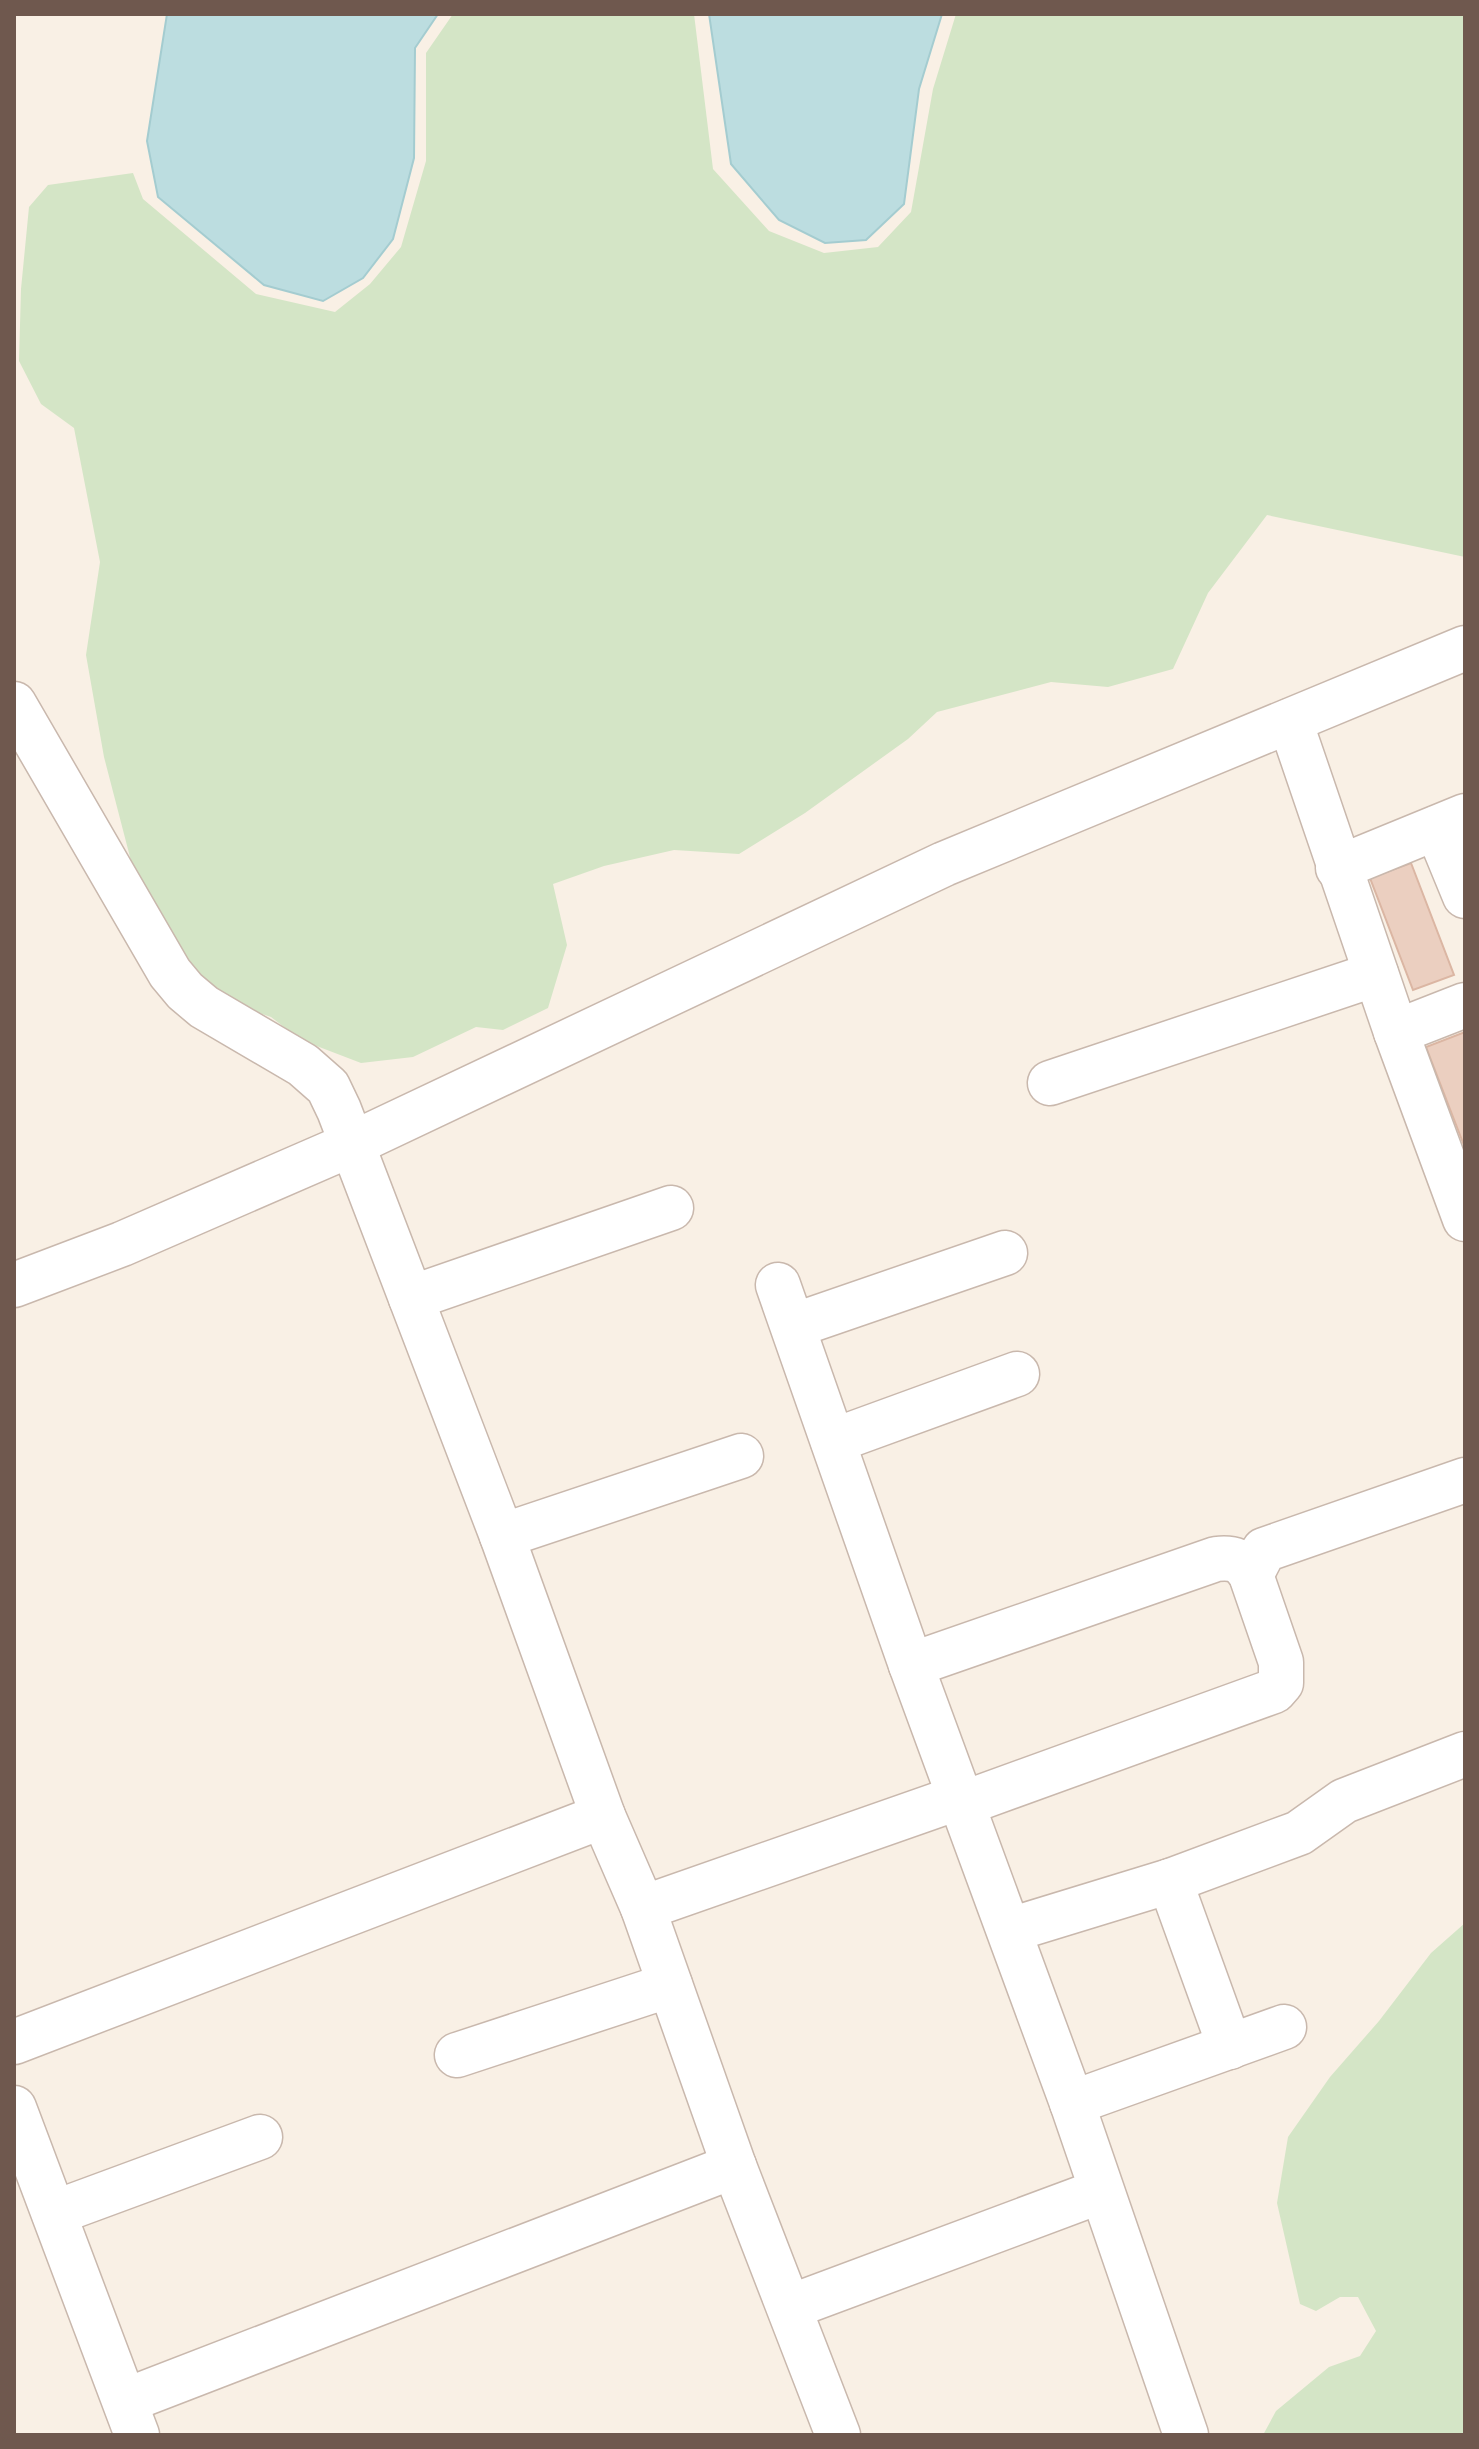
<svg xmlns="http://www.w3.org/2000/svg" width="1479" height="2449" font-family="'PT Sans Narrow',sans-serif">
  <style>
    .green { fill: #d4e5c6 }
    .water { fill: #bcdde0; stroke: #a4ccd0; stroke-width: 2 }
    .building { fill: #ebcfc0; stroke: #dbb6a3; stroke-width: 2 }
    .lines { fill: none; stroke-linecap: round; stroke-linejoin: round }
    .minor-casing { stroke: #c9b8ad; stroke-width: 47 }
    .minor { stroke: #fff; stroke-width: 44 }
  </style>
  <rect width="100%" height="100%" fill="#f9f0e5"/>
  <g class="green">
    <path d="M453 14H694L713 169 769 231 824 253 878 247 911 212 933 89 956 14H1465V557L1267 515 1208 593 1173 669 1108 687 1051 682 937 712 908 739 805 813 739 854 674 850 604 866 553 884 567 945 548 1008 503 1030 476 1027 413 1057 361 1063 301 1040 271 1017 229 1003 178 961 137 884 104 757 86 655 100 562 74 428 41 404 19 361 21 289 29 207 48 185 133 173 143 199 256 294 335 312 370 284 401 247 426 161V53Z"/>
    <path d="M1465 1923V2435H1263L1276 2411 1329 2367 1360 2356 1376 2331 1358 2297H1340L1316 2311 1300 2304 1277 2203 1288 2137 1330 2077 1379 2021 1431 1953Z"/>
  </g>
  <g class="water">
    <path d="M167 14H438L415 48 414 158 393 239 363 278 323 301 264 285 158 197 147 141Z"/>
    <path d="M709 14H942L919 89 904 204 866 240 825 243 779 220 731 164Z"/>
  </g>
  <g class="building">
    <path d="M1411 863 1454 975 1413 990 1370 878Z"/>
    <path d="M1465 1032V1148L1426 1047Z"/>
  </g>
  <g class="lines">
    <g class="minor-casing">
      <g id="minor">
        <path d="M14 704 170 973 185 991 204 1007 303 1065 328 1087 339 1110 502 1536 603 1816 643 1908 734 2166 838 2435"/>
        <path d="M1290 721 1396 1032 1465 1219"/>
        <path d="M1437 828 1465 896"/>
        <path d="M1338 868 1465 816"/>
        <path d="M1396 1032 1465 1005"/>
        <path d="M1050 1083 1376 974"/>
        <path d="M14 1285 122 1244 352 1144 944 864 1465 648"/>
        <path d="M778 1285 911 1665 1072 2103 1186 2435"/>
        <path d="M411 1298 671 1208"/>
        <path d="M793 1326 1005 1253"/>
        <path d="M833 1441 1017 1374"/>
        <path d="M502 1536 741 1456"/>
        <path d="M1251 1575 1264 1550 1465 1480"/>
        <path d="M911 1665 1216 1559C1233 1557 1242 1560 1251 1575L1281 1662V1683L1274 1691 962 1804"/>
        <path d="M1170 1881 1230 2047"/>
        <path d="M643 1908 960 1797"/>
        <path d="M1010 1930 1170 1881 1299 1833 1344 1801 1465 1754"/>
        <path d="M14 2042 603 1816"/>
        <path d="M457 2055 670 1985"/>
        <path d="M1072 2103 1284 2027"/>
        <path d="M14 2108 137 2435"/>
        <path d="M54 2213 260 2137"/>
        <path d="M790 2307 1101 2191"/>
        <path d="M125 2401 734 2166"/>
      </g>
    </g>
    <use href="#minor" class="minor"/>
  </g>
  <rect width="1479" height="2449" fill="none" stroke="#6f584e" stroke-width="32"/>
</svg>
